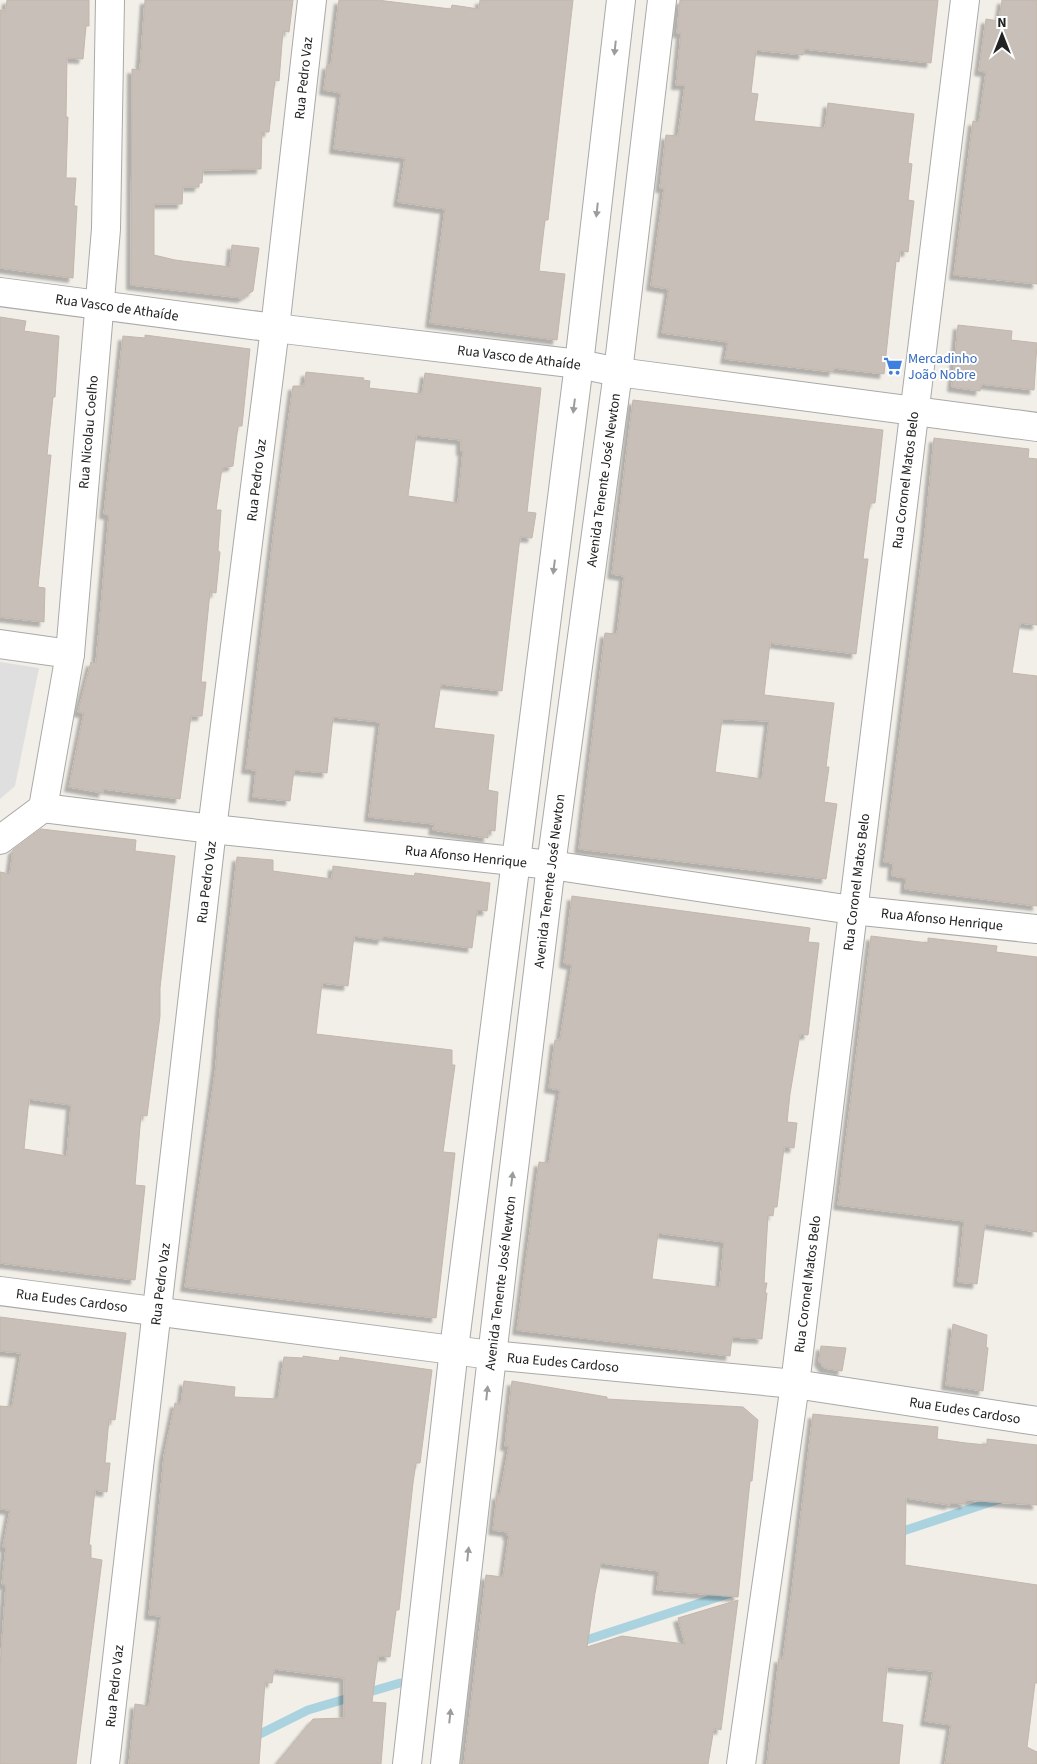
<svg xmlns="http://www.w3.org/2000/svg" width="1037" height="1764" font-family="'Source Sans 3',sans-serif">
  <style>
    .residential { fill: #e0dfdf }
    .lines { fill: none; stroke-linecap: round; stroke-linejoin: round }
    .stream { stroke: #aad3df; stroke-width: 9 }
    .building { fill: #c7bfb8; stroke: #c4b6ab; fill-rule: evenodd; filter: url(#shadow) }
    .minor-casing { stroke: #a9a9a9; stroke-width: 30 }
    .minor { stroke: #fff; stroke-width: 28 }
    .oneway { fill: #9c9c9c }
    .labels { text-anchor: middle; stroke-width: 4; stroke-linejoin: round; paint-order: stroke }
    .street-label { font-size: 14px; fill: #222; stroke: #fff }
    .shop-label { font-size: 14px; fill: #366cbe; stroke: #fff; text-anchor: start }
  </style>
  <defs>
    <filter id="shadow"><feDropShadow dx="-4.5" dy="4.5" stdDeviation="1" flood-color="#0004"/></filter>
  </defs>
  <rect width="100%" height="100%" fill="#f2efe9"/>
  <path class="residential" d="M0 662 39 668 15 786 0 799Z"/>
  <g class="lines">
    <g class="stream">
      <path d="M894 1534 1000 1499"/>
      <path d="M577 1643 734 1592"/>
      <path d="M258 1735 308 1710 400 1683"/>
    </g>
  </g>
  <g class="building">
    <path d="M7 0H89V26H86L83 59 67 58 66 117H68L66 178H76L74 206H77L73 278 0 268V10H6Z"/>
    <path d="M145 0H293L289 32 283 31 279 81 275 80 269 132H262L261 169 203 170 202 183H199V187H183L182 204H154V255L175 260 230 267 232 245 259 248 253 291 242 298 131 285 132 69 140 70Z"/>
    <path d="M339 0H377L451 9 452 5 479 9 480 0H573L548 220H545L539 271 565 274 557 340 430 323 445 209 398 202 405 158 334 149 341 93 324 90 327 65H331Z"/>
    <path d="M680 0H938L931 63 804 49 803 55 756 50 751 93 758 94 754 121 825 128 828 103 914 114 908 163 912 164 908 200 914 201 908 252 900 251 899 262 896 261 884 374 834 368 833 372 725 359 728 342 662 333 669 289 651 286 664 188H660L666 135 678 136 685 85H676L681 33H677Z"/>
    <path d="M1002 0H1037V284L954 275 973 121 979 122 986 72 979 71 986 19 999 21Z"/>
    <path d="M0 317 26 321 24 331 59 336 55 397H53L47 455H51L38 587 45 588 44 622 0 617Z"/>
    <path d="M958 325 1012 331 1011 340 1037 343 1034 390 981 384 980 391 952 387Z"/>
    <path d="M145 335 250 349 242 426H238L233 466 222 468 216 510H221L218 551 220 552 216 593 210 592 201 682H206L202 716H191L180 799 103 789V793L69 787 84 713 78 712 91 662 96 663 109 515 104 514 123 336 145 338Z"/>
    <path d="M306 372 364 378 363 380 370 381 369 388 422 394 425 373 541 388 527 512 536 513 532 538 520 537 502 691 441 684 434 728 494 735 488 790 498 792 495 831 488 830V838L433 830 434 824 369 817 380 722 333 717 327 773 294 770 290 801 253 797 256 770 246 769 274 530 293 386H304ZM416 435 461 440V451H463L458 503 408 496Z"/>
    <path d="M633 400 883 430 875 503H870L863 559H868L856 654 770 643 764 695 834 703 826 767H829L824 802 837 804 826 879 579 849 605 633 617 634 624 576 612 574ZM722 719 769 721 762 779 715 772Z"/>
    <path d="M934 438 1029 449 1028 458 1037 459V625L1020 623 1012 673 1037 676V906L905 889 906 878 892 876 893 863 884 862 925 533Z"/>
    <path d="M41 829 136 840 135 851 175 856 160 988V1016L147 1116 141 1115 135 1185 145 1186 135 1280 0 1263V872L10 874 13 850ZM29 1099 71 1105 67 1156 24 1149Z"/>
    <path d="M237 857 273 860V871L332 879 333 866 414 876 415 873 490 883 487 911 477 910 472 948 383 936 382 940 354 936 348 986 322 983 316 1034 452 1050V1065H455L443 1152 455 1153 436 1318 185 1287 216 1066 220 1011Z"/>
    <path d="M572 896 810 928 808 942 819 943 808 1035 800 1034 790 1094 787 1122 797 1123 794 1148 784 1147 777 1207H774L773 1216 768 1215 764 1283H767L765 1293H767L762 1339 732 1337 730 1356 517 1330 539 1162 549 1163 560 1090 549 1088 555 1040H560L572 965 564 963ZM658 1233 724 1242 720 1287 652 1279Z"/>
    <path d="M871 936 928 943V938L997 946 996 952 1037 957V1232L985 1224 977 1284 958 1282 964 1221 838 1205Z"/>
    <path d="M0 1317 126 1333 115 1420 109 1419 105 1463H110L107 1492 95 1490 89 1545H91V1558L102 1560 76 1764H0V1668L6 1585 2 1584 6 1547H3L10 1510 0 1509V1406L12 1407 21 1353 0 1351Z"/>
    <path d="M953 1324 987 1335 986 1347 988 1348 983 1391 946 1385Z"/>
    <path d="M821 1346 846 1348 842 1371 824 1368 819 1361Z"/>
    <path d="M303 1356 339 1361 340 1357 432 1370 420 1463H416L413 1483 399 1610H396L390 1657 378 1656 372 1702 386 1703 381 1764H276L313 1719 344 1718V1678L274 1669 272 1683 265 1682 259 1764H129L135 1704 149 1706 161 1616 149 1615 164 1456 175 1403 181 1404 184 1381 235 1387 234 1397 278 1399 284 1357 303 1358Z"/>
    <path d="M512 1381 607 1397V1399L743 1407 758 1420 752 1481H750L738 1597 657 1590 659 1571 601 1563 595 1593 587 1647 622 1636 685 1644 678 1618 738 1600 721 1730 714 1728 708 1764H464L486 1575 503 1577 509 1535H507L508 1532 493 1530 497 1495H500L509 1446H505Z"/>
    <path d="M813 1414 938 1427 937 1439 966 1443 987 1445V1439L1037 1445V1505L966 1500 965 1504 950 1503V1505L906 1498 905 1565 1037 1585V1683H1035L1027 1747 1037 1752V1764H945L951 1725 925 1721 933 1671 887 1667 882 1722 903 1725 899 1764H767L779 1658 783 1659 791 1599Z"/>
  </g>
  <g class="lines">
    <g class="minor-casing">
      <g id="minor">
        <path d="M0 292 275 328 579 364 618 372 1037 427"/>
        <path d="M0 644 70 654"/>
        <path d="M43 808 212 829 551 865 852 910 1037 929"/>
        <path d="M0 840 43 808 70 654 106 229 110 0"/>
        <path d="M0 1291 491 1355 795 1384 1037 1421"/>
        <path d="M105 1764 212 829 275 328 312 0"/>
        <path d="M407 1764 454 1349 579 364 621 0"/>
        <path d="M445 1764 509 1209 551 865 618 372 662 0"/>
        <path d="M741 1764 795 1384 965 0"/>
      </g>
    </g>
    <use href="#minor" class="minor"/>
  </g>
  <defs><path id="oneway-solid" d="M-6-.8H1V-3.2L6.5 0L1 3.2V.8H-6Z" transform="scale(1.25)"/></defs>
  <g class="oneway">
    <use href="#oneway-solid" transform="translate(615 48) rotate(96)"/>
    <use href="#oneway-solid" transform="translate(597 210) rotate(96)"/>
    <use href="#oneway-solid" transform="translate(574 406) rotate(97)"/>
    <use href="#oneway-solid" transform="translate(554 567) rotate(97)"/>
    <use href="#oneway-solid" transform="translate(512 1179) rotate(-83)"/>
    <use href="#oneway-solid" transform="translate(487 1393) rotate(-84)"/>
    <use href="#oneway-solid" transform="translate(468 1554) rotate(-84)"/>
    <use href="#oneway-solid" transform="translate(450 1716) rotate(-84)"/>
  </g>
  <defs>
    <g id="supermarket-bare" transform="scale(1.5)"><path d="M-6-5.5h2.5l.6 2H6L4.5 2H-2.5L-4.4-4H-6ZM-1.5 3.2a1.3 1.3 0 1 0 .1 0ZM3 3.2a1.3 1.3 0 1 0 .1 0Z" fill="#3f7fe0" stroke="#fff" stroke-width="2.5" paint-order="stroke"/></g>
  </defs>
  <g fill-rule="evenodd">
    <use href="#supermarket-bare" x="893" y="366"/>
  </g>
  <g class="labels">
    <g class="street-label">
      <text transform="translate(303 78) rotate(-84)" y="5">Rua Pedro Vaz</text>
      <text transform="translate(117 307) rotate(8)" y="5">Rua Vasco de Athaíde</text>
      <text transform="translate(519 357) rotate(7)" y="5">Rua Vasco de Athaíde</text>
      <text transform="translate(88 432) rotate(-85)" y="5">Rua Nicolau Coelho</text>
      <text transform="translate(256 480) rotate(-83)" y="5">Rua Pedro Vaz</text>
      <text transform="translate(603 480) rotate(-82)" y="5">Avenida Tenente José Newton</text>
      <text transform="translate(905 480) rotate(-83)" y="5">Rua Coronel Matos Belo</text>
      <text transform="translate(466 856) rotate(6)" y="5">Rua Afonso Henrique</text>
      <text transform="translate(549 881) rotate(-83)" y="5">Avenida Tenente José Newton</text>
      <text transform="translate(206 882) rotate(-83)" y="5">Rua Pedro Vaz</text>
      <text transform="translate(856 882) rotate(-83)" y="5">Rua Coronel Matos Belo</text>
      <text transform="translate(942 919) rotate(6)" y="5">Rua Afonso Henrique</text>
      <text transform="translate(500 1283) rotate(-83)" y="5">Avenida Tenente José Newton</text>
      <text transform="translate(160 1284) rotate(-83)" y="5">Rua Pedro Vaz</text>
      <text transform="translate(807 1284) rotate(-83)" y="5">Rua Coronel Matos Belo</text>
      <text transform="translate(72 1300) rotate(7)" y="5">Rua Eudes Cardoso</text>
      <text transform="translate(563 1362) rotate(5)" y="5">Rua Eudes Cardoso</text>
      <text transform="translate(965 1410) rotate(9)" y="5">Rua Eudes Cardoso</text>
      <text transform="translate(114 1686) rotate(-84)" y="5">Rua Pedro Vaz</text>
    </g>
    <g class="shop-label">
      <text x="908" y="363">Mercadinho<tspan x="908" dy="16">João Nobre</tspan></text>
    </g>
  </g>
  <g transform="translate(1002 35)" stroke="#ffffff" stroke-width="4" paint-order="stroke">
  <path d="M0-4L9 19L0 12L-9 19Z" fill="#222222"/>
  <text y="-8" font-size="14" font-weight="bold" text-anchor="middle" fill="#222222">N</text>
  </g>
</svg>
